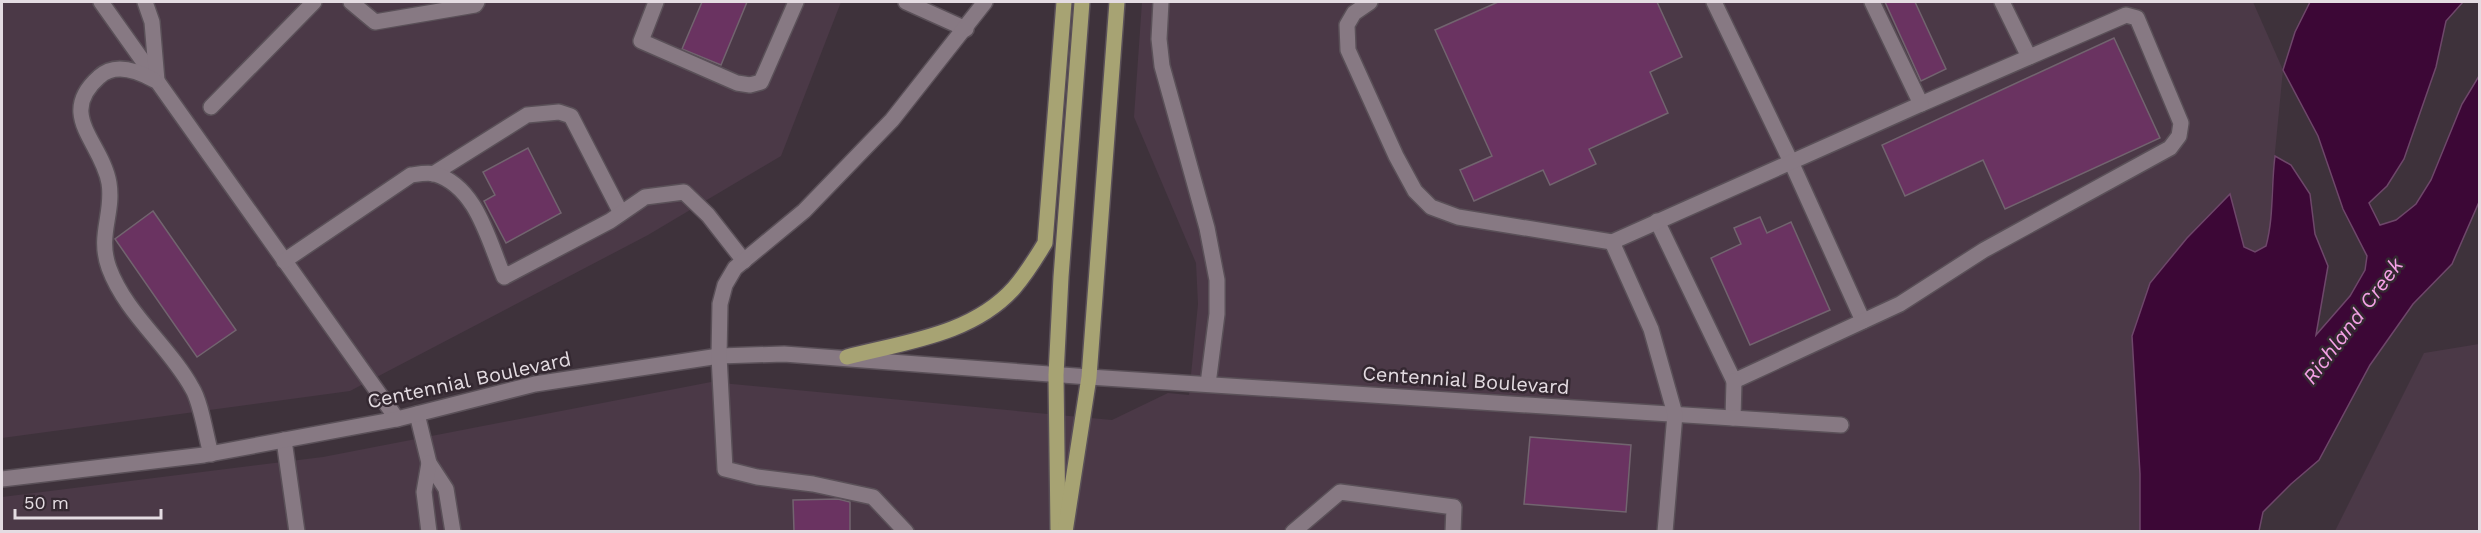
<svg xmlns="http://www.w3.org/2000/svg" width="2481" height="533" font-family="'Work Sans',sans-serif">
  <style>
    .built { fill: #4b3947 }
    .water { fill: #3c0736; stroke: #6e476a; stroke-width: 1.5 }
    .building { fill: #6a3361; stroke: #72646f; stroke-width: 1.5 }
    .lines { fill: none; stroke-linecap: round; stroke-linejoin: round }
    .minor-casing { stroke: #5a5058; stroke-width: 18 }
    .major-casing { stroke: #5a5058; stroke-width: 18 }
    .minor { stroke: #877983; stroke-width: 15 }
    .major { stroke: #a7a373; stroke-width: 15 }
    .labels { text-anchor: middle; stroke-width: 5; stroke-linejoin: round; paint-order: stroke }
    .street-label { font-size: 20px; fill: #e4dce2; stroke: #342831 }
    .water-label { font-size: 21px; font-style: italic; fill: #f4a1e5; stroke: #342831 }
  </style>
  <rect width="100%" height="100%" fill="#3e323b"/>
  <g class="built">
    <path d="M2 2H841L781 156 648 235 350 391 2 438Z"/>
    <path d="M1142 2H2253L2283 70 2271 193 2272 222 2266 246 2255 252 2244 247 2230 195 2140 474V531L2 532V497L323 457 711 382 1112 420 1168 393 1189 395 1198 304 1196 263 1134 117Z"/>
    <path d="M2479 344V531H2335L2424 353Z"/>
  </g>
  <path class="water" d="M2310 2H2463L2446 21 2436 67 2404 159 2387 186 2369 203 2380 225 2396 220 2416 204 2431 180 2462 104 2479 76V202L2452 264 2413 304 2370 365 2319 460 2291 484 2263 512 2259 531H2140V474L2132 336 2150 283 2187 238 2230 194 2244 247 2255 252 2266 246C2274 217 2271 186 2275 156L2291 165 2310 194 2315 234 2328 266 2316 335 2350 296 2365 270 2367 256 2343 209 2318 136 2283 70 2295 32Z"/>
  <g class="building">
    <path d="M702 2H747L721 65 682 49Z"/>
    <path d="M1498 2H1657L1682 57 1650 72 1668 113 1589 149 1596 164 1550 185 1543 170 1474 201 1460 170 1492 156 1435 30Z"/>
    <path d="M1885 2H1915L1946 69 1921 81Z"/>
    <path d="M2114 38 2160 138 2005 209 1983 160 1905 196 1882 145Z"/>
    <path d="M528 148 561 213 506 243 484 201 495 195 483 172Z"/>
    <path d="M153 211 236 330 197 357 115 239Z"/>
    <path d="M1760 217 1767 233 1791 222 1830 310 1750 345 1711 258 1741 244 1734 228Z"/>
    <path d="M1530 437 1631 445 1626 512 1524 504Z"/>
    <path d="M838 499 850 502V531H794L793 500Z"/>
  </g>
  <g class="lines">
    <g class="minor-casing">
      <g id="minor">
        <path d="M101 2 397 419"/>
        <path d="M145 2 152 22 157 81"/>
        <path d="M351 2 375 22 475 5 477 2"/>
        <path d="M656 2 641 41 737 83 750 85 761 82 796 2"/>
        <path d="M906 2 966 29"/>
        <path d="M1161 2 1159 39 1162 66 1207 228 1217 280V314L1208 384"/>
        <path d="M1370 2 1354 13 1347 25 1348 50 1396 156 1415 191 1431 207 1458 217 1612 242"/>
        <path d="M1714 2 1792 164 1863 321"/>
        <path d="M2002 2 2029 57"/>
        <path d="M154 80C138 71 115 62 99 77 56 115 102 142 109 183 114 214 97 235 109 268 126 314 169 346 192 388 201 402 206 437 211 454"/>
        <path d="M211 107 314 2"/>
        <path d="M433 174 527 115 559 112 571 116 621 213"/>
        <path d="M1657 221 1734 381 1900 304 1984 250 2170 148 2179 136 2181 123 2137 18 2126 15 1921 104"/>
        <path d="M284 261 411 175C418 174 428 172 435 174 477 187 488 240 504 277L610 221 645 197 684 192 708 215 744 261"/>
        <path d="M417 414 429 463 446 489 453 532"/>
        <path d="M1733 418 1734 381"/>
        <path d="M284 440 297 532"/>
        <path d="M429 463 424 492 429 532"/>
        <path d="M2 479 204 455 397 419 535 384 719 356 784 354 1089 377 1841 425"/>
        <path d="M906 532 873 497 813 484 757 477 725 469 719 356 720 304 725 285 735 268 804 211 892 120 985 2"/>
        <path d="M1293 532 1340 492 1454 507 1453 532"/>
        <path d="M1665 532 1675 414 1651 329 1612 242 1921 104 1872 2"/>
      </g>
    </g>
    <g class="major-casing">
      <g id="major">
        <path d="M847 357C904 342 972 335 1014 288 1026 274 1036 258 1045 243L1064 2"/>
        <path d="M1058 529 1056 375 1061 277 1082 2"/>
        <path d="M1065 532 1089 377 1117 2"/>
      </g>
    </g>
    <use href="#minor" class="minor"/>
    <use href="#major" class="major"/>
  </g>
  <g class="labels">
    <g class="street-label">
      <text transform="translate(469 380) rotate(-12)" y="7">Centennial Boulevard</text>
      <text transform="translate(1466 380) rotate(4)" y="7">Centennial Boulevard</text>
    </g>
    <g class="water-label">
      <text transform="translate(2353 321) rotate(-53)" y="7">Richland Creek</text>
    </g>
  </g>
  <rect width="2481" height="533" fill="none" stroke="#e4dce2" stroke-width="6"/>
  <path d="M15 509v9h146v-9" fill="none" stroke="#e4dce2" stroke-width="3"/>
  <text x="24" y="509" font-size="18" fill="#e4dce2" stroke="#342831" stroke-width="4.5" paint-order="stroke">50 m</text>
</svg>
